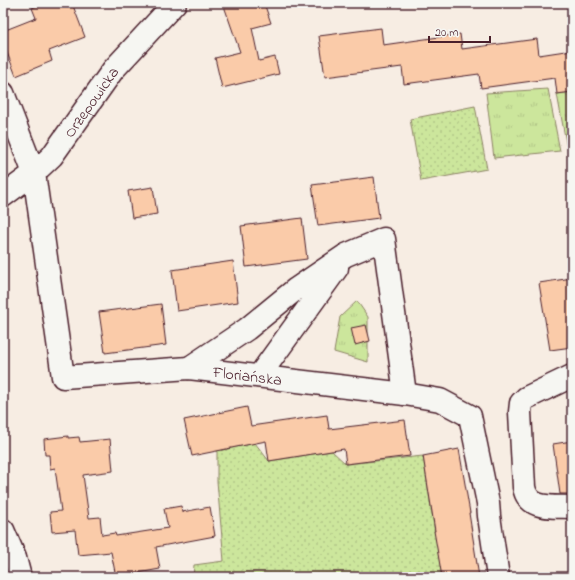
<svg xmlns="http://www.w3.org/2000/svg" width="575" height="580" font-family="'Indie Flower',sans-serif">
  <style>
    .grass { fill: url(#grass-tufts); stroke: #8b8264 }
    .park { fill: url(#park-dots); stroke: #8b8264 }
    .building { fill: #facba9; stroke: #4a1f2b }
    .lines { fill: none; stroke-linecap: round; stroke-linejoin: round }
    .minor-casing { stroke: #4a1f2b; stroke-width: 25 }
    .minor { stroke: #f6f6f2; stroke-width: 22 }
    .labels { text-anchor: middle; stroke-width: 4; stroke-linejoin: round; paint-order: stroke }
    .street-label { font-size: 16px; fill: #4a1f2b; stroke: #f6f6f2 }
  </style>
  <defs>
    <pattern id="grass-tufts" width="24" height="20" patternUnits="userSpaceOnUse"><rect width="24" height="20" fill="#cce69c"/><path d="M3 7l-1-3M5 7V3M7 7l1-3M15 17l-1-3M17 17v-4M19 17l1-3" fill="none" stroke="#b1c587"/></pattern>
    <pattern id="park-dots" width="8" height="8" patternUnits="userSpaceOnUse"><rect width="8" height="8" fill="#cce69c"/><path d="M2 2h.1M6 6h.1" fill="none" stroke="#b1c587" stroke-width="1.8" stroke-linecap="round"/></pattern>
  </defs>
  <rect width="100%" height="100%" fill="#f7ede3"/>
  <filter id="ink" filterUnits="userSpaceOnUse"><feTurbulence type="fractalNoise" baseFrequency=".025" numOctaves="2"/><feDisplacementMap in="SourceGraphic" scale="8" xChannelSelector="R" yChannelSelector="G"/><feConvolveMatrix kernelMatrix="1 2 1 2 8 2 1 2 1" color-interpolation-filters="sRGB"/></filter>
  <g filter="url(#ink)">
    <g class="grass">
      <path d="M548 89 560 151 494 158 486 93Z"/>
      <path d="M572 92V153L567 148 557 94Z"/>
      <path d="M357 301 368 317V362L334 352 340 317Z"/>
    </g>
    <g class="park">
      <path d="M475 106 487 169 421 181 410 119Z"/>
      <path d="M255 443 269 461 332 451 346 464 423 456 442 577H193L194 565 224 561 217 481V451Z"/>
    </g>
    <g class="building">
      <path d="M44 3H72L85 37 49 51 52 61 16 76 3 42V31L36 18 32 8Z"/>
      <path d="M223 3H264L271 23 252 28 259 61 275 57 279 74 222 88 215 58 240 52Z"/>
      <path d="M381 28 383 45 460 34 462 49 537 39 539 55 572 50V92L557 94 555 78 481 88 479 74 404 84 402 67 325 77 319 36Z"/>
      <path d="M374 177 379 218 318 226 312 185Z"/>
      <path d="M153 187 157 214 132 218 128 191Z"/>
      <path d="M302 218 307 259 246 267 241 226Z"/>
      <path d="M233 261 238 302 177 311 172 270Z"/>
      <path d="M572 278V347L550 350 539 283Z"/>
      <path d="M161 304 166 345 105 353 99 312Z"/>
      <path d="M366 325 370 341 355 345 351 328Z"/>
      <path d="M247 407 251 426 327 415 329 429 405 420 410 456 346 464 344 449 269 461 266 441 192 456 184 420Z"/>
      <path d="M68 436V438L79 437 80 442 110 439 113 471 83 475 89 518 100 517 102 535 115 533 116 536 168 528 164 509 181 506 182 512 210 507 215 536 156 547 160 569 116 577 111 552 78 555 75 530 52 532 50 512 61 511 55 468 50 469 49 455H45L44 439Z"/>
      <path d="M572 441V494H560L553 444Z"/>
      <path d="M459 449 470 513H469L479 577H442L434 531H435L423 456Z"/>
    </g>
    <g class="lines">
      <g class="minor-casing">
        <g id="minor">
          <path id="s1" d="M3 93 34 173 63 377 189 368 405 394 440 400 470 416 488 503 489 516 498 577"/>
          <path id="s2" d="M3 196 34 173 52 156 113 70 175 3"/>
          <path d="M189 368 247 329 296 289 346 255 384 239 405 394"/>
          <path d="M259 376 337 268"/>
          <path d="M572 376 526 398 521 403 520 412 524 487C528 511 553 506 572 507"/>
          <path d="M3 530 15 558 20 577"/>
        </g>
      </g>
      <use href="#minor" class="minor"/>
    </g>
  </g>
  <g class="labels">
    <g class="street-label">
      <text dy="6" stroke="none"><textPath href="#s2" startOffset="130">Orzepowicka</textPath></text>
      <text dy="6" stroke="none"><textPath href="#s1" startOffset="477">Floriańska</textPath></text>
    </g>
  </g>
  <rect width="575" height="580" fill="none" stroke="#f6f6f2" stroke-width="16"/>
  <rect x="8" y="8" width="559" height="564" fill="none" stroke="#4a1f2b" stroke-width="1.5" filter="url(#ink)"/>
  <path d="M429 36v6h61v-6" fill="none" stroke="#4a1f2b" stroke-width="2"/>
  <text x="435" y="36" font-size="12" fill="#4a1f2b" stroke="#f6f6f2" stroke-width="3" paint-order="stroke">20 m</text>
</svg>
